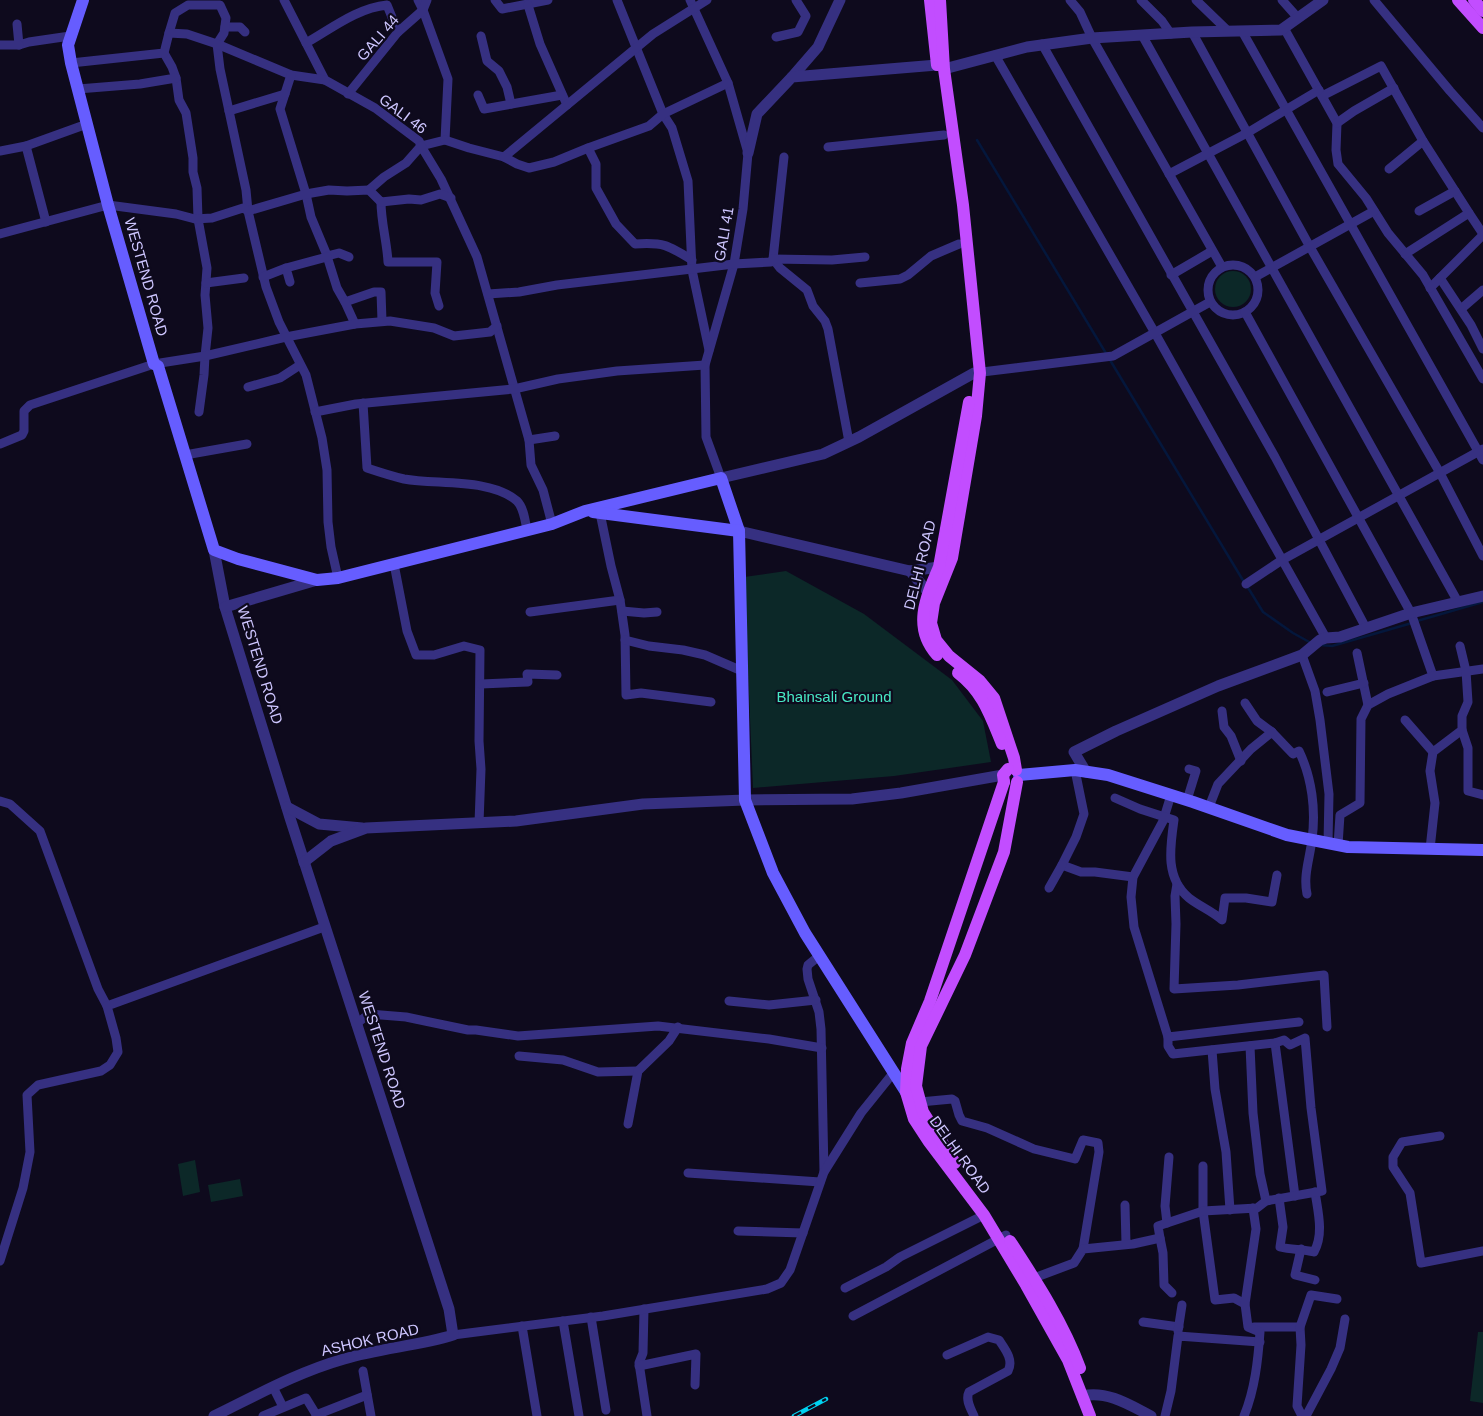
<svg xmlns="http://www.w3.org/2000/svg" width="1483" height="1416" font-family="Arial,sans-serif">
  <style>
    .green { fill: #0c2828 }
    .lines { fill: none; stroke-linecap: round; stroke-linejoin: round }
    .stream { stroke: #04173c; stroke-width: 2.5 }
    .minor { stroke: #363081; stroke-width: 9 }
    .tertiary { stroke: #363081; stroke-width: 11 }
    .secondary { stroke: #665dff; stroke-width: 12 }
    .primary { stroke: #c24dff; stroke-width: 12 }
    .rail-casing { stroke: #00d2f1; stroke-width: 4.5 }
    .rail { stroke: #0e0a1d; stroke-width: 2.5; stroke-dasharray: 8; stroke-linecap: butt }
    .labels { text-anchor: middle; stroke-width: 4.5; stroke-linejoin: round; paint-order: stroke }
    .street-label { font-size: 15px; fill: #cec6ff; stroke: #0e0a1d }
    .park-label { font-size: 15px; fill: #48e9c5; stroke: #0e0a1d }
  </style>
  <rect width="100%" height="100%" fill="#0e0a1d"/>
  <g class="green">
    <circle cx="1233" cy="289" r="18"/>
    <path d="M786 571 864 614 952 680 983 721 991 762 894 776 753 788 744 577Z"/>
    <path d="M195 1160 200 1192 183 1196 178 1164Z"/>
    <path d="M240 1179 243 1196 211 1202 208 1185Z"/>
    <path d="M1478 1332H1483V1403L1470 1401Z"/>
  </g>
  <g class="lines">
    <g class="stream">
      <path d="M977 140 1107 355"/>
      <path d="M1110 360 1244 582"/>
      <path d="M1247 586 1263 612 1293 633 1311 643"/>
      <path d="M1417 621 1483 602"/>
      <path d="M1321 645 1332 646 1412 623"/>
    </g>
    <g class="minor">
      <path d="M284 0 325 80 375 108 419 141 421 146 445 140 448 79 423 10 418 0"/>
      <path d="M495 0 502 9 548 0"/>
      <path d="M617 0 663 114 672 128 688 181 692 270 709 350"/>
      <path d="M690 0 728 83 748 153 743 209 734 264 705 365 706 437 721 478"/>
      <path d="M1070 0 1080 12 1092 38 1222 267"/>
      <path d="M1141 0 1162 21 1171 34"/>
      <path d="M1196 0 1228 31"/>
      <path d="M1282 0 1298 18"/>
      <path d="M1374 0 1450 91 1483 128"/>
      <path d="M528 5 540 44 567 105"/>
      <path d="M17 24 19 45 29 42 70 36"/>
      <path d="M225 27H240L245 32"/>
      <path d="M1284 28 1337 123 1336 150 1338 164 1366 198 1388 233 1423 275 1483 379"/>
      <path d="M1242 31 1483 460"/>
      <path d="M1192 32 1310 247 1440 473 1483 556"/>
      <path d="M169 33 175 13 188 5H220L226 18 224 33 217 44 220 69 246 190 248 211 266 287 279 322 306 375 322 438 327 470 328 522 331 547 338 578"/>
      <path d="M1142 35 1458 602"/>
      <path d="M481 36 487 61 499 71 507 87 511 104"/>
      <path d="M776 37 798 32 806 16 796 0"/>
      <path d="M306 43C331 29 357 8 387 5L398 32"/>
      <path d="M1042 44 1275 457 1366 628"/>
      <path d="M0 45H19"/>
      <path d="M164 53 172 67 176 78 179 100 186 113 193 158V172L197 188 198 219 207 268 205 295 208 328 205 356 204 375 199 412"/>
      <path d="M995 55 1155 333 1326 638"/>
      <path d="M71 63 164 53 169 33 187 34 217 44 291 75 325 80"/>
      <path d="M291 75 280 109 306 194 311 217 326 253 337 288 345 302 374 292H381L382 321"/>
      <path d="M78 89 140 84 176 78"/>
      <path d="M348 94 398 32 423 10 427 0"/>
      <path d="M478 95 484 109 562 95"/>
      <path d="M1322 96 1381 66 1423 141 1469 213"/>
      <path d="M229 111 285 94"/>
      <path d="M1337 123 1354 111 1394 88"/>
      <path d="M445 140 469 148 504 157 653 34 707 0"/>
      <path d="M26 146 46 222"/>
      <path d="M828 147 944 135"/>
      <path d="M588 148 596 164V188L616 224 635 244C663 242 668 245 692 260"/>
      <path d="M0 151 26 146 87 124"/>
      <path d="M504 157 517 164 529 168 554 162 588 148 649 126 663 114 728 83"/>
      <path d="M784 157 773 259 780 268 807 290 813 306 825 321 828 329 849 442"/>
      <path d="M1389 169 1423 141"/>
      <path d="M1169 174 1247 133 1319 90"/>
      <path d="M369 190 384 177 406 163 421 146 441 179 477 257 529 440 531 465 543 490 552 524"/>
      <path d="M381 202C381 222 387 242 388 262H437L435 293 439 306"/>
      <path d="M1419 211 1455 191"/>
      <path d="M0 234 108 205 176 214 195 219 212 218 243 208 248 211 306 194 329 190 347 191 369 190 381 202 409 199 421 200 440 194 451 198"/>
      <path d="M1405 254 1469 213 1483 234"/>
      <path d="M327 256 339 253 349 257"/>
      <circle cx="1233" cy="290" r="25"/>
      <path d="M1171 275 1212 251"/>
      <path d="M263 277 286 268"/>
      <path d="M1255 277 1374 211"/>
      <path d="M1440 278 1471 325 1483 349"/>
      <path d="M290 282 286 268 327 257"/>
      <path d="M206 283 244 278"/>
      <path d="M860 283 900 279 908 275 931 256 959 244"/>
      <path d="M1430 288 1483 235"/>
      <path d="M488 294 519 292 557 285 734 264 771 262 773 259 832 260 865 257"/>
      <path d="M345 302 355 324"/>
      <path d="M1461 309 1483 290"/>
      <path d="M1245 312 1411 613 1433 676 1388 694 1368 705 1361 719 1360 803 1340 815 1338 845"/>
      <path d="M974 373 1113 356 1210 302"/>
      <path d="M248 387 280 378 300 365"/>
      <path d="M363 403 367 468C379 472 391 476 404 479 437 485 490 478 517 501 524 508 525 521 527 530"/>
      <path d="M315 412 356 404 514 389 558 379 617 371 705 365"/>
      <path d="M529 440 555 436"/>
      <path d="M0 444 22 435 24 431V411L30 405 154 364 205 356 286 337 355 324 390 321 434 328 454 336 490 332 497 326"/>
      <path d="M185 455 247 444"/>
      <path d="M600 513 611 566 620 600 625 635 626 695 641 693 711 702"/>
      <path d="M394 564 407 631 416 655H434L464 646 480 650 479 741 481 769 479 823"/>
      <path d="M1246 584 1282 560 1483 449"/>
      <path d="M622 611 644 613 657 612"/>
      <path d="M530 612 620 600"/>
      <path d="M625 640 649 646 683 650 705 655 742 671"/>
      <path d="M1357 653 1368 705"/>
      <path d="M1302 655 1315 691 1320 720 1329 794 1328 843"/>
      <path d="M1433 676 1483 669"/>
      <path d="M481 684 528 682 527 674 557 675"/>
      <path d="M1327 692 1364 683"/>
      <path d="M1245 703 1257 721 1272 732"/>
      <path d="M1222 711 1224 727 1231 736 1241 761"/>
      <path d="M1405 720 1433 752"/>
      <path d="M1462 730 1468 748V791L1483 795"/>
      <path d="M1075 770 1084 814 1076 837 1062 865 1081 872H1095L1133 877"/>
      <path d="M1171 795 1163 821 1133 877 1131 897 1134 927 1168 1037 1299 1022"/>
      <path d="M1115 798 1140 809 1174 820C1170 848 1165 878 1189 898 1199 906 1212 911 1222 920L1225 898H1246L1272 902 1277 875"/>
      <path d="M1187 800 1196 771 1189 769"/>
      <path d="M0 801 10 804 40 831 98 989 107 1006"/>
      <path d="M1209 807 1218 784 1251 749 1272 732 1293 754 1299 751C1312 778 1316 810 1312 839 1310 858 1303 875 1307 894"/>
      <path d="M1430 849 1435 803 1430 771 1433 752 1462 730V716L1468 702 1466 671 1460 646"/>
      <path d="M1177 884 1175 896 1176 924 1174 989 1238 985 1324 975 1327 1027"/>
      <path d="M1049 888 1062 865"/>
      <path d="M819 956 808 965 807 969 808 979 819 1012 821 1029 824 1172"/>
      <path d="M729 1001 769 1005 816 1000"/>
      <path d="M356 1024 369 1014 406 1017 468 1030H476L518 1036 658 1026 769 1039 822 1048"/>
      <path d="M1275 1043 1295 1196"/>
      <path d="M1250 1046 1253 1113 1260 1174 1266 1201"/>
      <path d="M1212 1050 1215 1089 1226 1152 1230 1210"/>
      <path d="M519 1056 563 1060 598 1072 638 1071"/>
      <path d="M920 1102 952 1099 955 1101 959 1115 962 1121 987 1128 1034 1149 1075 1159 1083 1140 1098 1143 1099 1152 1083 1249"/>
      <path d="M628 1124 638 1071 669 1041 678 1027"/>
      <path d="M1440 1136 1402 1142 1393 1157V1167L1410 1193 1421 1263 1483 1251"/>
      <path d="M1203 1166V1211L1215 1300 1234 1298 1245 1304"/>
      <path d="M688 1173 820 1182"/>
      <path d="M1279 1198 1283 1227 1280 1247C1292 1250 1302 1249 1314 1252 1324 1234 1318 1212 1315 1192"/>
      <path d="M1125 1205 1126 1244"/>
      <path d="M1167 1223 1165 1206 1169 1157"/>
      <path d="M738 1231 803 1233"/>
      <path d="M1160 1238 1163 1253 1164 1285 1172 1293"/>
      <path d="M1301 1249 1295 1275 1315 1280"/>
      <path d="M0 1261 23 1188 30 1152 27 1095 38 1085 101 1071 110 1065 118 1052 116 1038 107 1006 324 927"/>
      <path d="M1034 1278 1074 1263 1083 1249 1133 1244 1160 1238 1158 1226 1203 1211 1257 1208 1266 1201 1322 1191 1311 1108 1305 1038 1290 1045 1284 1040 1275 1043 1173 1054 1168 1046V1037"/>
      <path d="M845 1288 886 1267 900 1257 984 1215"/>
      <path d="M644 1309 643 1353 639 1363 647 1416"/>
      <path d="M853 1316 1006 1235"/>
      <path d="M591 1317 606 1410"/>
      <path d="M563 1321 579 1416"/>
      <path d="M1143 1322 1179 1327"/>
      <path d="M522 1326 537 1416"/>
      <path d="M1254 1327H1300L1301 1345 1297 1406 1302 1416"/>
      <path d="M1300 1327 1311 1295 1337 1299"/>
      <path d="M1178 1331 1182 1305"/>
      <path d="M453 1335 603 1316 767 1289 781 1283 790 1270 824 1172 861 1113 894 1072"/>
      <path d="M947 1355 988 1337 999 1340C1005 1349 1014 1360 1008 1371L969 1392C965 1400 971 1409 974 1416"/>
      <path d="M639 1366 696 1354 695 1385"/>
      <path d="M363 1371 371 1416"/>
      <path d="M273 1387 283 1407"/>
      <path d="M316 1415 367 1395"/>
      <path d="M263 1416 306 1398 317 1416"/>
      <path d="M1165 1416 1171 1391 1178 1336 1260 1342"/>
      <path d="M1244 1416C1255 1389 1258 1360 1260 1332L1248 1327 1245 1304 1256 1229 1253 1208"/>
      <path d="M1306 1416 1331 1369 1340 1348 1345 1319"/>
    </g>
    <g class="tertiary">
      <path d="M944 69 1027 47 1092 38 1192 32 1281 30 1323 0"/>
      <path d="M792 77 818 47 840 0"/>
      <path d="M748 153 757 114 792 77 937 65"/>
      <path d="M721 478 823 454 859 437 974 373"/>
      <path d="M739 531 910 571 939 567 945 569"/>
      <path d="M214 550 225 607 290 818 449 1309 453 1335C418 1346 380 1348 344 1359 298 1372 257 1395 214 1416"/>
      <path d="M910 571 928 592 935 595"/>
      <path d="M225 607 317 580"/>
      <path d="M1086 772 1074 752 1116 731 1218 686 1302 655 1320 640 1326 638 1340 637 1411 613 1483 596"/>
      <path d="M287 807 319 824 362 828"/>
      <path d="M304 862 331 841 366 828 516 821 643 804 745 800 852 799 901 793 1003 775"/>
      <path d="M1082 1396C1107 1390 1130 1405 1151 1416"/>
    </g>
    <g class="secondary">
      <path d="M83 0 68 45 71 63 108 205 154 364 158 366 214 550 238 559 317 580 338 578 552 524 585 511 721 478 739 531 745 800 773 873 805 933 906 1092 911 1089"/>
      <path d="M593 512 739 531"/>
      <path d="M1019 775 1075 770 1108 775 1193 802 1287 835 1348 847 1483 850"/>
    </g>
    <g class="primary">
      <path d="M930 0 937 65"/>
      <path d="M940 0 944 69 963 205 980 373 976 416 952 558 934 603 931 623 936 640 949 656 980 681 994 698 1014 758 1016 770"/>
      <path d="M1458 0 1483 28"/>
      <path d="M1474 0 1483 11"/>
      <path d="M937 655C912 627 926 597 939 567L969 402"/>
      <path d="M958 673C983 692 990 715 1002 744"/>
      <path d="M1004 782 930 1001 912 1043 907 1069 906 1092 914 1119 929 1142 984 1215 1026 1285 1068 1360 1090 1416"/>
      <path d="M1004 782 1003 775 1008 769"/>
      <path d="M955 1163 923 1112 916 1086 921 1046 965 955 1004 852 1017 782"/>
      <path d="M1010 1241C1036 1281 1063 1322 1080 1368"/>
    </g>
    <g class="rail-casing">
      <path id="rail" d="M794 1416 826 1399"/>
    </g>
    <use href="#rail" class="rail"/>
  </g>
  <g class="labels">
    <g class="street-label">
      <text transform="translate(378 38) rotate(-49)" y="5">GALI 44</text>
      <text transform="translate(403 114) rotate(37)" y="5">GALI 46</text>
      <text transform="translate(724 234) rotate(-80)" y="5">GALI 41</text>
      <text transform="translate(146 277) rotate(74)" y="5">WESTEND ROAD</text>
      <text transform="translate(920 565) rotate(-76)" y="5">DELHI ROAD</text>
      <text transform="translate(260 665) rotate(73)" y="5">WESTEND ROAD</text>
      <text transform="translate(382 1050) rotate(72)" y="5">WESTEND ROAD</text>
      <text transform="translate(960 1155) rotate(54)" y="5">DELHI ROAD</text>
      <text transform="translate(370 1340) rotate(-13)" y="5">ASHOK ROAD</text>
    </g>
    <g class="park-label">
      <text x="834" y="702">Bhainsali Ground</text>
    </g>
  </g>
</svg>
